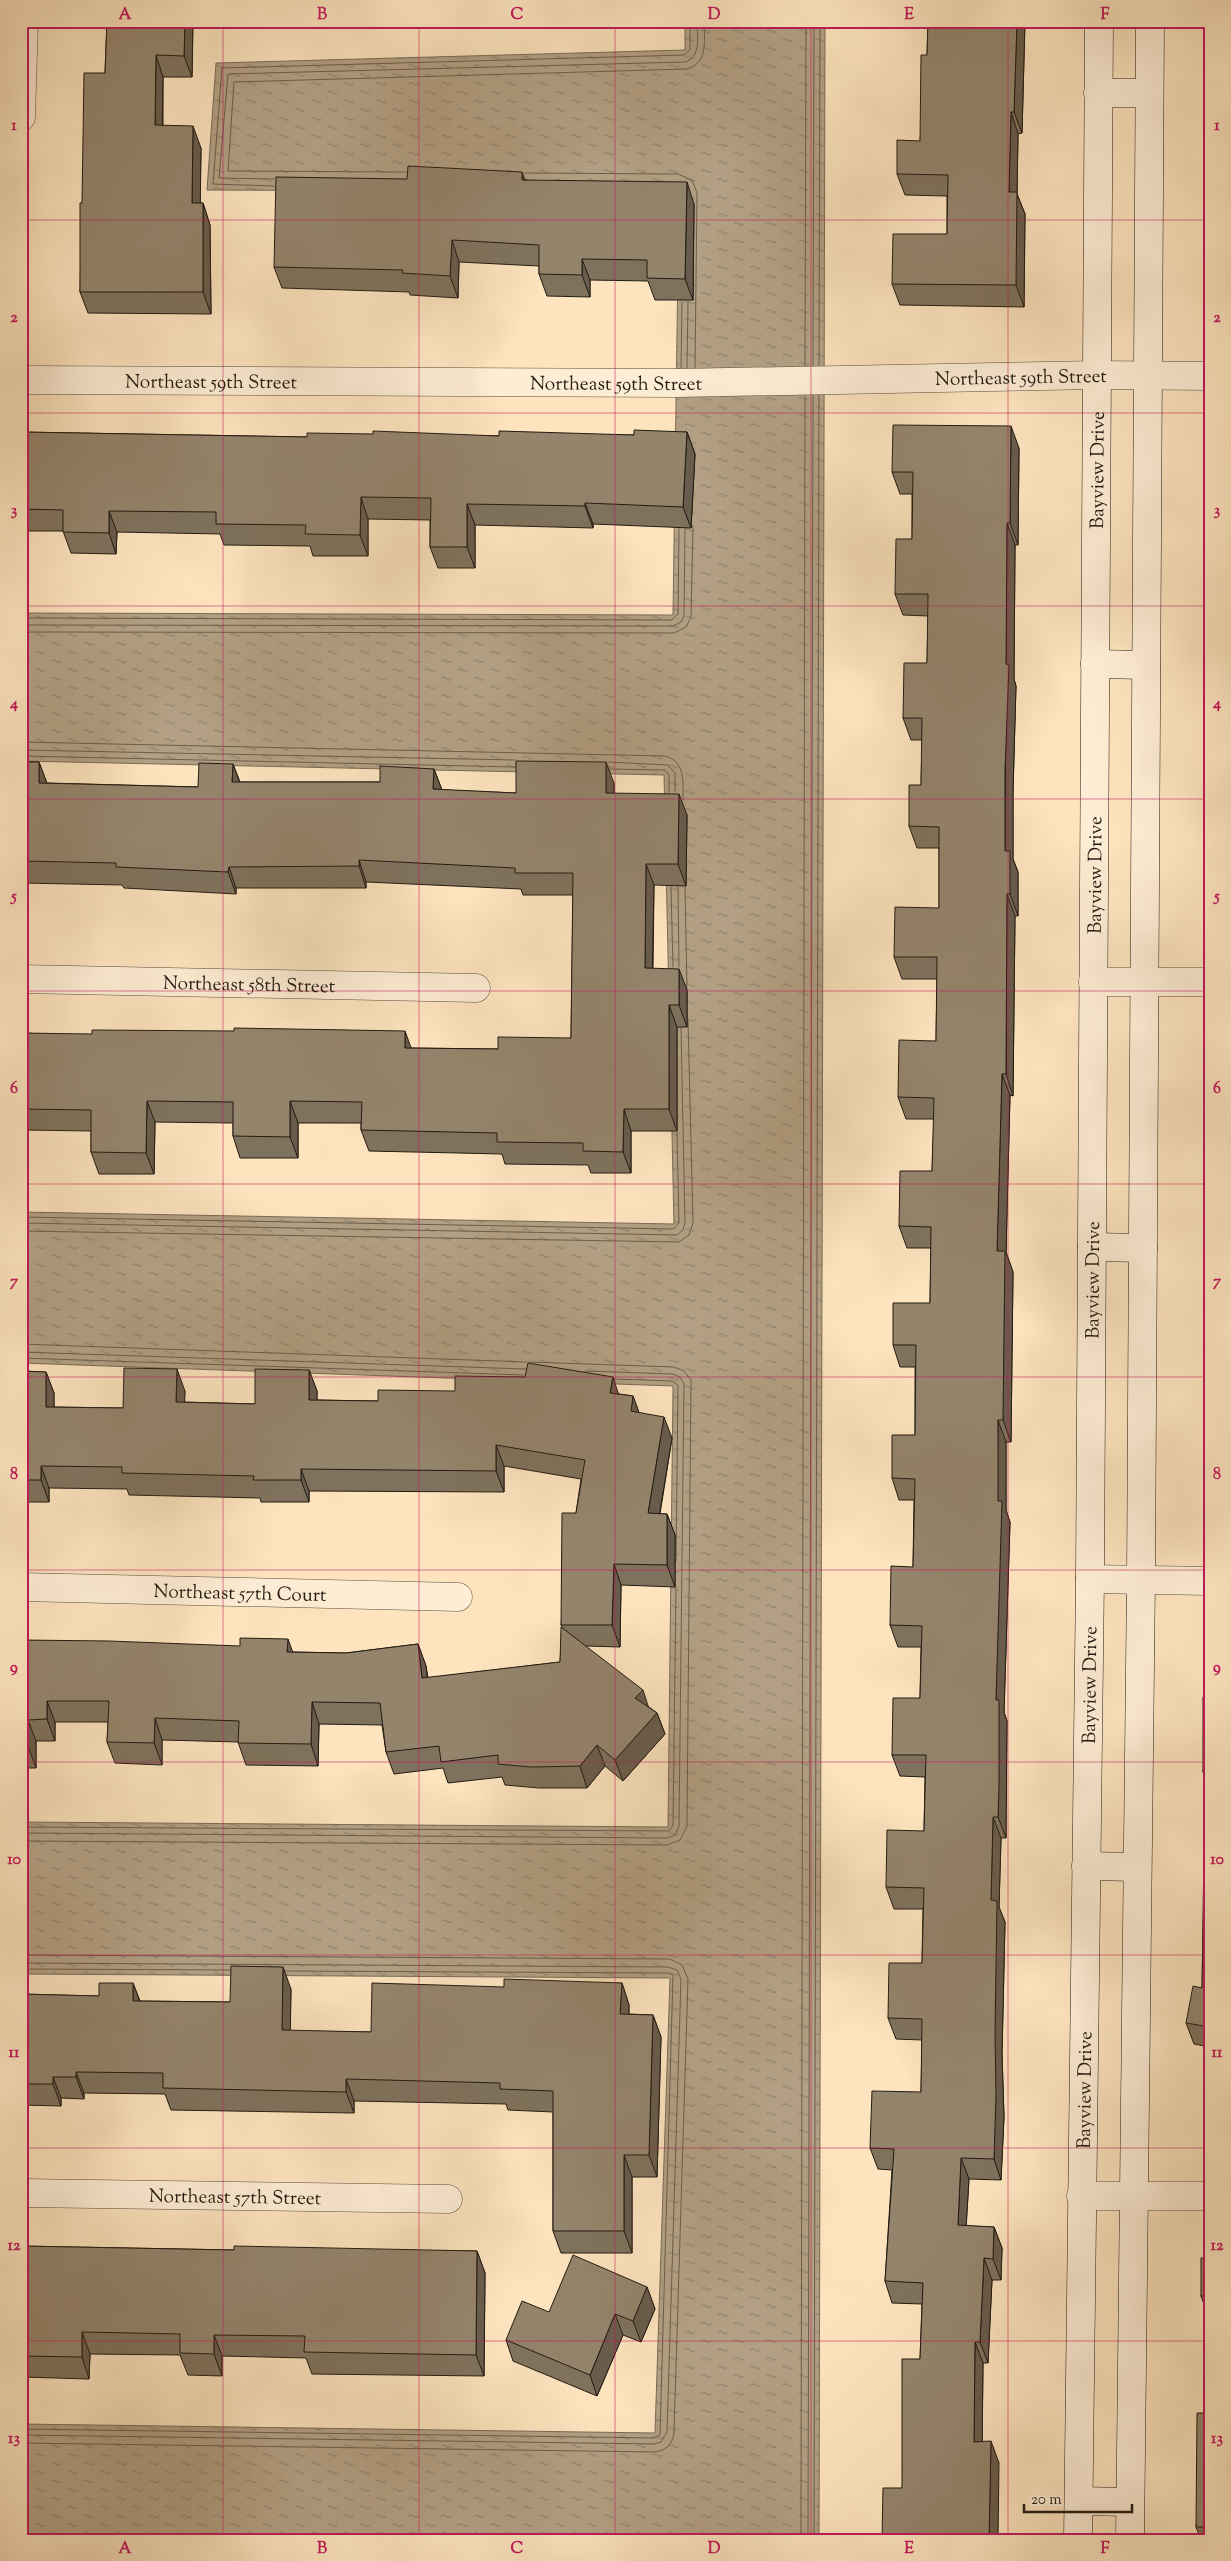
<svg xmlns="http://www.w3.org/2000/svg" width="1231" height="2561" font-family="'Sorts Mill Goudy',serif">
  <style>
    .water { fill: url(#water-ripples); stroke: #796b56 }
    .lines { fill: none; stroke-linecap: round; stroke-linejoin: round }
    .shore { stroke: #6a5e4b; stroke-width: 1 }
    .street-casing { stroke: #594d3d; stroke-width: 29 }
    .secondary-casing { stroke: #221b12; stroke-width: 29 }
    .street { stroke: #feedd5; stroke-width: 28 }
    .secondary { stroke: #feedd5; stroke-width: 28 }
    .wall { fill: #7f725d; stroke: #221b12 }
    .shaded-wall { fill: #685c4c; stroke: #221b12 }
    .building { fill: #94846c; stroke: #221b12 }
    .grid { fill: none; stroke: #c2185b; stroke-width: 1; stroke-opacity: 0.55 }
    .labels { text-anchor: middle; stroke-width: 5; stroke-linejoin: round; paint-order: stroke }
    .street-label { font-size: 19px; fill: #221b12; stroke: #feedd5 }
    .neatline { fill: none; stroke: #c2185b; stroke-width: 2 }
    .grid-label { font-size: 16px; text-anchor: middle; font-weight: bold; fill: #c2185b }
  </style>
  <defs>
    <pattern id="water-ripples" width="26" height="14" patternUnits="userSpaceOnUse" patternTransform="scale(1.25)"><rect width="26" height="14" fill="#b3a084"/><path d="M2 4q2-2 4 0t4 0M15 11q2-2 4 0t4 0" fill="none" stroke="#91826b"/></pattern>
  </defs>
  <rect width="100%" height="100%" fill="#fde4bf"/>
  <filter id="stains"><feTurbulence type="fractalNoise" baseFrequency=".004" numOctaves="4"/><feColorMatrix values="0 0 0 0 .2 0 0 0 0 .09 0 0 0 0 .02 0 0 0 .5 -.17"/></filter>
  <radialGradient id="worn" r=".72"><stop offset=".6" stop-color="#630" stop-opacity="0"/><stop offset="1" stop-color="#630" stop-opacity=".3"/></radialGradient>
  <path class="water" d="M685 21H825L819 2540H21V2424L655 2433 670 1978 21 1974V1822L668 1827 673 1386 21 1363V1212L674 1224 664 775 21 761V613L673 615 679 192 207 190 216 63 685 50Z"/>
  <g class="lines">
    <g class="shore">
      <path d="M406 172 228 171 234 82 687 69C709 63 704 39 704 21"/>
      <path d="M524 173 678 174 692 180 697 193 695 368"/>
      <path d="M274 179 219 178 228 74 685 62C702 57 697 35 697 21"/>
      <path d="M274 186 213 184 222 68 684 55 690 50V21"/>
      <path d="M813 365 814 21"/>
      <path d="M819 365 820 21"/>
      <path d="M805 366 806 21"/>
      <path d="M681 368 682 302"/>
      <path d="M687 368 688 302"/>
      <path d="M21 618 672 620 678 614 679 529"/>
      <path d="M21 625 673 626 681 622 684 616 685 529"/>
      <path d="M21 632 674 633 686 627 691 617 693 526"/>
      <path d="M21 742 664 756C686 760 683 783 683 800"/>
      <path d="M21 750 515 760"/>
      <path d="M21 756 515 767"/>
      <path d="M608 762 668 765 675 773V792"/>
      <path d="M610 769 665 770 669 775V792"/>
      <path d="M671 887 673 967"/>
      <path d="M678 887 679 967"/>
      <path d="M685 887 687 988"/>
      <path d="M21 1217 673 1229 679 1223 677 1132"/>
      <path d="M21 1223 677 1235 683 1230 685 1223 681 1028"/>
      <path d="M21 1231 679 1242 689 1235 693 1223 688 1020"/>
      <path d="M21 1344 527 1362"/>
      <path d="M21 1352 525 1369"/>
      <path d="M21 1358 524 1375"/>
      <path d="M614 1379 672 1381 678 1385 676 1561"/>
      <path d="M21 1827 669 1831 673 1825 676 1587"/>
      <path d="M21 1833 667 1838 675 1835 679 1826 684 1384 680 1377 673 1374 585 1371"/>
      <path d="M21 1841 667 1845 680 1840 687 1826 691 1380 684 1371 674 1367 529 1362"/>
      <path d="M21 1955 670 1959 682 1965 688 1979 674 2432C673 2444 666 2451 654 2452L21 2443"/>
      <path d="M21 1963 668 1967 677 1970 681 1979 667 2432 661 2442 654 2444 21 2435"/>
      <path d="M21 1969 230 1970"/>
      <path d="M21 2429 654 2438 660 2435 673 1975 668 1973 285 1971"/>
      <path d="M801 2540 805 396"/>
      <path d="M808 2540 813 395"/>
      <path d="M814 2540 819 395"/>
    </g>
    <g class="street-casing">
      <g id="street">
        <path d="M21 117 24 21"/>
        <path id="s1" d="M21 380 677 383 1097 375 1210 376"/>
        <path id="s2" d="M21 979 476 988"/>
        <path d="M1093 982H1210"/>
        <path d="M1090 1579 1210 1581"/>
        <path id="s3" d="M21 1587 458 1597"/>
        <path id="s4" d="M21 2193 448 2199"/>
        <path d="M1081 2196H1210"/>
      </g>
    </g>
    <g class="secondary-casing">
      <g id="secondary">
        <path d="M1098 93H1149"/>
        <path d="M1095 664 1146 665"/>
        <path d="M1092 1247 1143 1248"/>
        <path d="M1086 1866 1137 1867"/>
        <path d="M1079 2501 1130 2502"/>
        <path id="s5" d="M1078 2540 1090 1579 1099 21"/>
        <path d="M1130 2540 1141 1580 1150 21"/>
      </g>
    </g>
    <use href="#street" class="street"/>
    <use href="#secondary" class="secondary"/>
  </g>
  <g class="wall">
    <path d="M107 21H193L192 77H163V125L201 148 200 203H203L210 225 211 314 88 313 80 292 82 203 105 73Z"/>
    <path d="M928 21H1025L1022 133 1018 134 1017 194 1025 214 1024 307 900 305 892 284 947 234V196L905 195 897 174 920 141 927 55Z"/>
    <path d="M407 179 525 180 694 204 693 300H655L648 281 590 280V297L547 296 539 274V266L459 262 458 298 410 295 409 292 282 288 274 267Z"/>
    <path d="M21 432 307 437 634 435 687 432 695 454 691 528 593 524V528L475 525V568H438L430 547V520L368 519V556H313L310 546 224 545 220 534 117 532 116 554 71 553 63 531H21Z"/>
    <path d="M1019 448 1018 545H1015L1014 679 1016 686 1013 791V859L1018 872V916H1015L1013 1096 1010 1095 1006 1252 1013 1272 1011 1442H1006V1510L1010 1522 1004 1712 1007 1721 1006 1808V1838H1001L999 1907 1005 1922 1002 2054 1004 2117 1001 2180 969 2179 966 2226 994 2227 1002 2248 1001 2280H992L988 2363H983L982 2442 999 2463 902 2488 920 2359 922 2304 892 2303 885 2281 892 2170 878 2169 870 2148 921 2092 922 2040 896 2039 888 2018 922 1963 923 1909H894L886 1887 924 1831 925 1777 900 1776 892 1755 920 1698 921 1647H898L890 1625 913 1567 914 1500H899L892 1478 915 1435V1367H900L893 1345 930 1303 931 1248H907L899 1226 932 1171 934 1119H906L898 1097 936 1041 937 979H902L894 957 939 908V848H917L909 826 921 785 922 740H911L903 718 927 663 928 616 903 615 895 594 912 539V494H900L892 472Z"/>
    <path d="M21 762H39L47 783 198 787 233 764 240 782H380L434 769 442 790 516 793 614 783V793L687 815 686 886 654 885 653 968 687 990V1027H677V1131H631V1173H591L588 1165 505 1164 502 1154 369 1151 361 1130V1123H298V1158H240L233 1136V1123L155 1122 154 1174H99L91 1152V1131L24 1130V1167H21V1033L411 1048 498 1049 571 1038 573 895H523L521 889 366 882V888H236V894L124 888 122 885 21 883Z"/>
    <path d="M309 1370 317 1391V1400L378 1401 619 1394 633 1396 639 1413 672 1438 660 1514H667L675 1535V1587L621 1585 620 1647 586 1646 649 1707 657 1713 665 1734 623 1781 605 1766 587 1788H539L505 1785 502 1777 448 1783 443 1768 394 1774 386 1752 382 1725 319 1724 318 1766 246 1765 238 1742 162 1740V1765L115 1763 107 1742 108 1722H55V1741H36V1768H21V1640L293 1652 346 1653 418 1644 426 1666 428 1678 560 1662 562 1628 561 1625 576 1513 581 1479 504 1466V1492L309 1491V1502H261L260 1498 129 1495 127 1489 49 1488V1502H21V1371L46 1372 54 1393V1407L123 1408 185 1391 184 1402 255 1404Z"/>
    <path d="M1210 1697V2047L1194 2044 1186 2023 1202 1988 1205 1778 1203 1772Z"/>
    <path d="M133 1983 140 2001 230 2002 291 1989 290 2031 371 2032 504 1987 622 1983 629 2005V2014L653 2015 661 2037 657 2177H632V2253H561L553 2231V2112L508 2110 506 2104 354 2101V2113L171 2110 165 2094 84 2093V2099L61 2098V2106L21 2105V1994L99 1996Z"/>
    <path d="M21 2246 234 2250 477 2251 485 2273 484 2376 312 2374 306 2358 222 2356V2376L188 2375 180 2355 90 2354 89 2379 21 2377Z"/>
    <path d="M1210 2258V2318H1209L1201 2296Z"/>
    <path d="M647 2287 655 2309 641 2342 623 2335 597 2396 513 2361 506 2340 549 2312Z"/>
    <path d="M1210 2413V2540H1201L1196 2527Z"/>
  </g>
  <g class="shaded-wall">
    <path d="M185 21H193L192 77 184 56Z"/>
    <path d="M1017 21H1025L1022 133 1014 112Z"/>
    <path d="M156 55 163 77 162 147 155 125Z"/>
    <path d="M1011 112 1018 134 1017 194 1025 214 1024 307 1016 285 1009 192Z"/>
    <path d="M193 126 201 148 200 225 192 203Z"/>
    <path d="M522 172 530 193 522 180Z"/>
    <path d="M687 182 694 204 693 300 685 279Z"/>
    <path d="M203 203 210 225 211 314 203 292Z"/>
    <path d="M452 240 459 262 458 298 450 276Z"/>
    <path d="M582 259 590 280V297L582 275Z"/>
    <path d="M1011 426 1019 448 1018 545 1010 523Z"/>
    <path d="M687 432 695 454 691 528 683 507Z"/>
    <path d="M361 497 368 519V556L360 535Z"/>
    <path d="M585 503 593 524V528L585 506Z"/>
    <path d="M467 504 475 525V568L467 547Z"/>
    <path d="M109 511 117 532 116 554 109 533Z"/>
    <path d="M1007 523 1015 545 1014 679 1016 686 1013 791V859L1018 872V916L1010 894 1005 851Z"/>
    <path d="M39 762 47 784 39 783Z"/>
    <path d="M606 762 614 783V815L606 793Z"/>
    <path d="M233 764 241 786 232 782Z"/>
    <path d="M434 769 442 790 433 789Z"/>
    <path d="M679 794 687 815 686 886 678 864Z"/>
    <path d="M359 860 366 882V888L359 866Z"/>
    <path d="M646 864 654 885 652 989 645 968Z"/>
    <path d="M229 867 236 888V894L228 872Z"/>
    <path d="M1007 894 1015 916 1013 1096 1006 1074Z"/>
    <path d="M679 969 687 990V1027L679 1005Z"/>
    <path d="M669 1005 677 1027V1131L669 1109Z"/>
    <path d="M405 1031 413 1053 405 1048Z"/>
    <path d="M1002 1074 1010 1095 1006 1252 1013 1272 1011 1442 1003 1420 997 1251Z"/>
    <path d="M147 1101 155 1122 154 1174 146 1153Z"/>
    <path d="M290 1101 298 1123V1158L290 1137Z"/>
    <path d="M624 1109 631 1131V1173L623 1152Z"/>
    <path d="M21 1123 24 1130V1167L21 1160Z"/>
    <path d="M177 1369 185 1391 184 1423 176 1402Z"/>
    <path d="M309 1370 317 1391V1422L309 1400Z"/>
    <path d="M46 1372 54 1393V1429L46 1407Z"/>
    <path d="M613 1377 620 1399 610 1393Z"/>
    <path d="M633 1396 641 1418 631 1411Z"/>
    <path d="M664 1417 672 1438 656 1535 648 1513Z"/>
    <path d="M998 1420 1006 1442V1510L1010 1522 1004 1712 1007 1721 1006 1838 998 1817 996 1700Z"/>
    <path d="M496 1445 504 1466V1492L496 1471Z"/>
    <path d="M41 1466 49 1488V1502L41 1480Z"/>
    <path d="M301 1469 309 1491V1502L301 1480Z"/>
    <path d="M667 1514 675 1535V1587L667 1565Z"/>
    <path d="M614 1564 621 1585 620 1647 612 1625Z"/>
    <path d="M288 1639 296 1661 287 1652Z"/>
    <path d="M418 1644 426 1666 430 1700 422 1678Z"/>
    <path d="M643 1690 650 1712 635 1698Z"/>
    <path d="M47 1701 55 1722V1741L47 1719Z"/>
    <path d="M312 1702 319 1724 318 1766 311 1744Z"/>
    <path d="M657 1713 665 1734 623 1781 615 1760Z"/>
    <path d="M155 1718 162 1740V1765L154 1743Z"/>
    <path d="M28 1720 36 1741V1768L28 1746Z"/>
    <path d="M597 1745 605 1766 587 1788 580 1766Z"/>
    <path d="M993 1817 1001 1838 999 1907 1005 1922 1002 2054 1004 2117 1001 2180 994 2159 991 1900Z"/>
    <path d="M283 1967 291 1989 290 2052 282 2030Z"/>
    <path d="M133 1983 141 2005 133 2001Z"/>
    <path d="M622 1983 629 2005 628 2036 620 2014Z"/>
    <path d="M653 2015 661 2037 657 2177 649 2155Z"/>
    <path d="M76 2072 84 2093V2099L76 2077Z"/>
    <path d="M53 2077 61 2098V2106L53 2084Z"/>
    <path d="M346 2079 354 2101V2113L346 2092Z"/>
    <path d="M624 2155 632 2177V2253L624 2231Z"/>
    <path d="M961 2158 969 2179 965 2247 958 2225Z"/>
    <path d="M994 2227 1002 2248 1001 2280 993 2259Z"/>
    <path d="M477 2251 485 2273 484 2376 476 2355Z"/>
    <path d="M984 2258 992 2280 988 2363 980 2342Z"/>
    <path d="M647 2287 655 2309 641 2342 633 2321Z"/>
    <path d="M615 2314 623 2335 597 2396 590 2375Z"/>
    <path d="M82 2332 90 2354 89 2379 82 2357Z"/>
    <path d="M214 2335 222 2356V2376L214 2354Z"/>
    <path d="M975 2342 983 2363 982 2463 974 2442Z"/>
    <path d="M991 2441 999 2463 998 2540H989Z"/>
  </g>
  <g class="building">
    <path d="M107 21H185L184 56 156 55 155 125 193 126 192 203H203V292H80V203H82L84 73H105Z"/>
    <path d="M928 21H1017L1014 112H1011L1009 192H1017L1016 285 892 284 893 234H947L948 175 897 174V140L920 141 921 55H927Z"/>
    <path d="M408 166 522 172V180L687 182 685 279 647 278V260L582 259V275L539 274V245L452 240 450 276 402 273 403 270 274 267 276 177 407 179Z"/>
    <path d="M893 425 1011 426 1010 523H1007L1006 664 1009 665 1005 770V851H1010V894H1007L1006 1074H1002L997 1251H1005L1003 1420H998V1501H1002L996 1700H999V1787L998 1817H993L991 1900 997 1901 995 2033 996 2095 994 2159 961 2158 958 2225 994 2227 993 2259 984 2258 980 2342H975L974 2442 991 2441 989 2540H882L883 2488H902V2359H920L923 2283 885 2281 894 2149 870 2148 872 2091 921 2092 922 2019 888 2018 889 1963H922L924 1888 886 1887 887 1830 924 1831 926 1755H892L893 1698H920L922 1626 890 1625 891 1566 913 1567 915 1479 892 1478V1435H915L916 1345H893V1303H930L931 1227 899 1226 900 1171H932L934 1098 898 1097 899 1040 936 1041 937 957H894L895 907 939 908V827L909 826V785H921L922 718H903L904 663H927L928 594H895L896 539H912L913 472H892Z"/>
    <path d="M634 430 687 432 683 507 585 503V506L467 504V547H430L431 498 361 497 360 535 305 534 306 525 216 524V512L109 511V533L63 532V510L21 509V432L307 437V433L373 434V431L499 436V431L634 435Z"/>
    <path d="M516 761 606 762V793L679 794 678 864H646L645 968 679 969V1005H669V1109H624L623 1152 583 1151V1143L497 1142V1133L361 1130 362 1102 290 1101V1137L233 1136V1102L147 1101 146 1153 91 1152V1110L21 1109V1033L92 1034V1030L234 1031V1028L405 1031V1048L498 1049V1037L571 1038 573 873H515V868L359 860V866L229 867 228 872 116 867V863L21 861V762H39V783L198 787 199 763 233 764 232 782H380V766L434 769 433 789 516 793Z"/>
    <path d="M528 1363 613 1377 610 1393 633 1396 631 1411 664 1417 648 1513 667 1514V1565L614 1564 612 1625H561L562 1513H576L585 1460 496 1445V1471L301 1469V1480H253L254 1476 122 1473V1467L41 1466V1480H21V1371L46 1372V1407L123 1408 124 1368 177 1369 176 1402 255 1404V1369L309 1370V1400L378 1401V1390L455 1391V1376L525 1377Z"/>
    <path d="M561 1627 643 1690 635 1698 657 1713 615 1760 597 1745 580 1766 531 1767 498 1764V1755L441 1762 439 1746 386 1752 380 1703 312 1702 311 1744 238 1743 239 1721 155 1718 154 1743 107 1742 109 1701H47V1719L28 1720V1746H21V1640L109 1641 240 1646V1638L288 1639 287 1652 346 1653 418 1644 422 1678 560 1662Z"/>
    <path d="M1203 1697H1210V2027L1186 2023 1193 1986 1202 1988 1206 1772H1203Z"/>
    <path d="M231 1966 283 1967 282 2030 371 2032 372 1983 504 1987V1979L622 1983 620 2014 653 2015 649 2155H624V2231H553V2091L500 2089V2083L346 2079V2092L163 2088V2073L76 2072V2077H53V2084H21V1994L99 1996V1983H133V2001L230 2002Z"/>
    <path d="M21 2246 234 2250V2246L477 2251 476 2355 304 2352 305 2336 214 2335V2354L180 2353V2334L82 2332V2357L21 2356Z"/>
    <path d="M573 2255 647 2287 633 2321 615 2314 590 2375 506 2340 522 2301 549 2312Z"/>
    <rect x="1201" y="2258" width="9" height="38"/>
    <path d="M1197 2413H1210V2527H1196Z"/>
  </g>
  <path class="grid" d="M223 21V2540M419 21V2540M615 21V2540M811 21V2540M1008 21V2540M21 220H1210M21 413H1210M21 606H1210M21 799H1210M21 991H1210M21 1184H1210M21 1377H1210M21 1570H1210M21 1762H1210M21 1955H1210M21 2148H1210M21 2341H1210"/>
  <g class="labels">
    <g class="street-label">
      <text dy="7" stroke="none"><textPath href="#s1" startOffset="1000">Northeast 59th Street</textPath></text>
      <text dy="7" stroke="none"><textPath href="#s1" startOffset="190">Northeast 59th Street</textPath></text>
      <text dy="7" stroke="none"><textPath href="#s1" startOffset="595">Northeast 59th Street</textPath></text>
      <text dy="7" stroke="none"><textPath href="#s5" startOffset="2070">Bayview Drive</textPath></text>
      <text dy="7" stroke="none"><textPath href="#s5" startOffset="1665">Bayview Drive</textPath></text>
      <text dy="7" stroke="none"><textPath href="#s2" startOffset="228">Northeast 58th Street</textPath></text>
      <text dy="7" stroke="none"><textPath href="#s5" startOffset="1260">Bayview Drive</textPath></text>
      <text dy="7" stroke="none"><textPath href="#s3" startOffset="219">Northeast 57th Court</textPath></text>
      <text dy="7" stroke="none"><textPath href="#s5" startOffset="855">Bayview Drive</textPath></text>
      <text dy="7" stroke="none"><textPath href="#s5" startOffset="450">Bayview Drive</textPath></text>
      <text dy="7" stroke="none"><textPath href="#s4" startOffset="214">Northeast 57th Street</textPath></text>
    </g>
  </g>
  <rect width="1231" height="2561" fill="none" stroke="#fde4bf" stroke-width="55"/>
  <path d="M1024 2504v8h108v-8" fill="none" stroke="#221b12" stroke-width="2.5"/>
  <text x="1031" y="2504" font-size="15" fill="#221b12" stroke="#feedd5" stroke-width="4" paint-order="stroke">20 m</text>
  <rect x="28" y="28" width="1176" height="2506" class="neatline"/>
  <g class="grid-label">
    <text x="125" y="19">A</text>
    <text x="322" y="19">B</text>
    <text x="517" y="19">C</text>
    <text x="714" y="19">D</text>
    <text x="909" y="19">E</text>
    <text x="1105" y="19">F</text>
    <text x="14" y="130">1</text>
    <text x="1217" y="130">1</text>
    <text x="14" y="322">2</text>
    <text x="1217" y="322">2</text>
    <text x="14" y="515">3</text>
    <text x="1217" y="515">3</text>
    <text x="14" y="708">4</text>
    <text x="1217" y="708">4</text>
    <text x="14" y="901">5</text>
    <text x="1217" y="901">5</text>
    <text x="14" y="1093">6</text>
    <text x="1217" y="1093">6</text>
    <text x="14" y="1286">7</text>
    <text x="1217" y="1286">7</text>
    <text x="14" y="1479">8</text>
    <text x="1217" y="1479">8</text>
    <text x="14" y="1672">9</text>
    <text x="1217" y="1672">9</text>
    <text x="14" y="1864">10</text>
    <text x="1217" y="1864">10</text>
    <text x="14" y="2057">11</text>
    <text x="1217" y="2057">11</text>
    <text x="14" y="2250">12</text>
    <text x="1217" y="2250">12</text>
    <text x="14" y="2443">13</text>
    <text x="1217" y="2443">13</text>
    <text x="125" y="2553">A</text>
    <text x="322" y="2553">B</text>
    <text x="517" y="2553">C</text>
    <text x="714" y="2553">D</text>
    <text x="909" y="2553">E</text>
    <text x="1105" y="2553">F</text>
  </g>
  <rect width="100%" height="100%" filter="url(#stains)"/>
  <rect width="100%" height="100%" fill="url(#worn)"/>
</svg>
